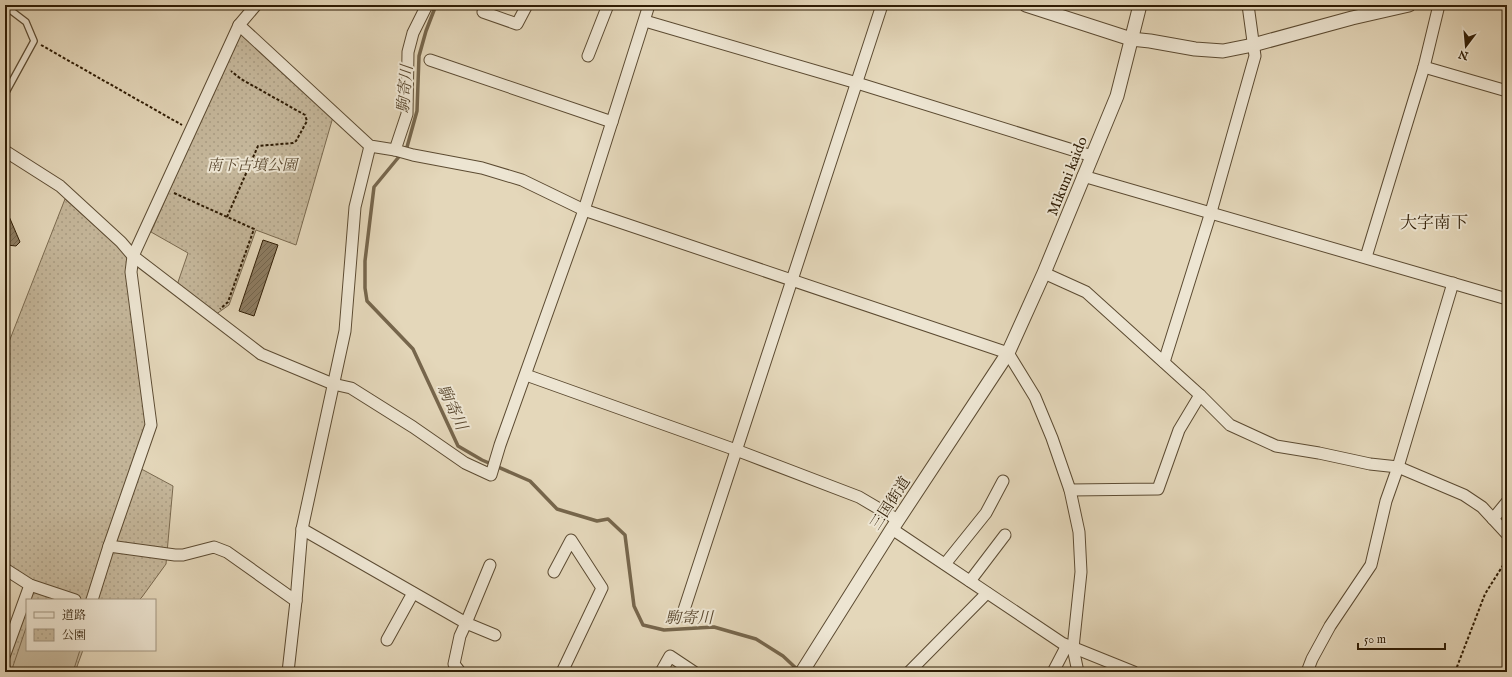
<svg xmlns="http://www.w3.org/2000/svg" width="1512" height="677" font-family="'IM FELL English','Noto Serif JP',serif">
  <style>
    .park { fill: url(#park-dots); stroke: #7a6a50 }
    .garden { fill: #c5b79b; stroke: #7a6a50 }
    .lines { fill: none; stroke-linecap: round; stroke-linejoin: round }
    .stream { stroke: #76664c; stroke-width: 3.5 }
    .building { fill: url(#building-hatch); stroke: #2f1c04 }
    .service-casing { stroke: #5c4b32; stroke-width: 8 }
    .minor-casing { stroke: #5c4b32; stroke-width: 13 }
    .tertiary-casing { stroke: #5c4b32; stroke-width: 15 }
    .path { stroke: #2f1c04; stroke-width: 2; stroke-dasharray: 3 2; stroke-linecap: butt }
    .service { stroke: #ede5d2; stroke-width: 5.5 }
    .minor { stroke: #ede5d2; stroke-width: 11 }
    .tertiary { stroke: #ede5d2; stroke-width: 13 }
    .labels { text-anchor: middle; stroke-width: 4; stroke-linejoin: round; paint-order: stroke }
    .park-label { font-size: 15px; font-style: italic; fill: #5c4a31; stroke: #ede5d2 }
    .street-label { font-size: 15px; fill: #2f1c04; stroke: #ede5d2 }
    .water-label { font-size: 16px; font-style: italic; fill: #59472e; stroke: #ede5d2 }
    .quarter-label { font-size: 17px; fill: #2f1c04; stroke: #ede5d2 }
  </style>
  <defs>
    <pattern id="park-dots" width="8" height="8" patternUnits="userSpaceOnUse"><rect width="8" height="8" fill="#c5b79b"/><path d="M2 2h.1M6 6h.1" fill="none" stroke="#aa9d84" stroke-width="1.8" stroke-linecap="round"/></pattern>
    <pattern id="building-hatch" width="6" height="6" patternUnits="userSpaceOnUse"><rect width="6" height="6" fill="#8d7d63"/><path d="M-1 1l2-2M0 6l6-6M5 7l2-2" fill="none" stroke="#74664f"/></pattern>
  </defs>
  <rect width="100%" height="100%" fill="#e4d7ba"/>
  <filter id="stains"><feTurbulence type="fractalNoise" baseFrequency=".005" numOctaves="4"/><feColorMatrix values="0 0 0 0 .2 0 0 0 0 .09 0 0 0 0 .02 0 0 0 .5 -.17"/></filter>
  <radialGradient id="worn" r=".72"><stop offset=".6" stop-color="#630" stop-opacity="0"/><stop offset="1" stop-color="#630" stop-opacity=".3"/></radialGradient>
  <g class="park">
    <path d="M242 35 333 117 296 245 256 230 229 305 215 315 177 285 188 253 151 232 238 36Z"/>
    <path d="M65 199 127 255 146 427 134 465 173 486 166 564 142 597 139 600H28L31 593 5 565V352Z"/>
    <path d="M27 604V650H83L75 672H5Z"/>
  </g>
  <path class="garden" d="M27 625V650H80L73 672H11Z"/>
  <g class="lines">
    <path class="stream" d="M436 5 426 31 419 56 417 111 407 147 374 187 365 261V288L367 301 413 349 458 446 482 460 530 481 557 509 597 521 608 519 625 535 634 606 643 625 664 630 714 627 756 639 783 656 799 671"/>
  </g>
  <g class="building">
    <path d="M5 207 20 242 16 246 7 245 5 238Z"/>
    <path d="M263 240 278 245 254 316 239 311Z"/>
  </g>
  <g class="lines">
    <g class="service-casing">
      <path id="service" d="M5 6 26 22 34 41 5 94"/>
    </g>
    <g class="minor-casing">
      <g id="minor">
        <path d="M483 12 517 24 527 5"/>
        <path d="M645 21 857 83 1092 156"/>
        <path d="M239 25 370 146 395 150 413 155 482 168 522 180 584 210 1008 353 1035 397 1052 438 1070 490 1079 532 1081 572 1073 648 1078 672"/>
        <path d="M588 56 608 5"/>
        <path d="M430 60 612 122"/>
        <path d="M1424 67 1507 91"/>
        <path d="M395 150 407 114 408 52 413 33 427 5"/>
        <path d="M5 151 60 186 121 242 133 256 261 354 333 384 351 388 413 427 465 463 491 475 500 445 584 210 649 5"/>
        <path d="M1083 176 1507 299"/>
        <path d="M1366 257 1424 67 1439 5"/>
        <path d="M1044 273 1086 292 1200 395 1230 425 1276 446 1319 453 1370 464 1398 467 1464 495 1482 507 1507 534"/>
        <path d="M1164 362 1211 212 1255 56 1248 5"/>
        <path d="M526 375 736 450 859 497 898 520"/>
        <path d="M1070 490 1158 489 1179 430 1200 395"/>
        <path d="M1493 519 1507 502"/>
        <path d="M302 529 466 623 460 636 454 664 460 672"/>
        <path d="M892 529 1062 643 1134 672"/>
        <path d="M109 546 175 555H183L214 547 227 552 296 601"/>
        <path d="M945 564 986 513 1003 481"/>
        <path d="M490 565 466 623 495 635"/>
        <path d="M5 569 30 585 75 600"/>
        <path d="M554 572 571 540 602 588 562 672"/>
        <path d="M970 581 1005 535"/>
        <path d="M92 600 109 546 151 425 131 272 133 256 239 25 256 5"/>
        <path d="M682 616 882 5"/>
        <path d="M387 640 413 593"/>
        <path d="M5 654 30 585"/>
        <path d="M288 672 296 601 302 529 345 331 355 207 370 146"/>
        <path d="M661 672 670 656 694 672"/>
        <path d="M909 672 987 593"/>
        <path d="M1053 672 1065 649 1073 648"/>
        <path d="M1307 672 1312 659 1330 626 1371 565 1386 501 1398 467 1453 283"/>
      </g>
    </g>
    <g class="tertiary-casing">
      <g id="tertiary">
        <path d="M1026 5 1131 39 1150 41 1195 49 1223 51 1253 45 1352 18 1409 5"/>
        <path d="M802 672 892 529 1008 353 1044 273 1117 96 1140 5"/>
      </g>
    </g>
    <g class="path">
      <path d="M41 45 182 125"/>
      <path d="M174 193 254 229 228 302 220 309"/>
      <path d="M227 217 258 146 293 143 296 141 307 121 305 115 241 79 231 71"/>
      <path d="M1455 672 1485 594 1507 559"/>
    </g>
    <use href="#service" class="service"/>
    <use href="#minor" class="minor"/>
    <use href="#tertiary" class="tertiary"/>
  </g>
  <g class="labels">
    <g class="park-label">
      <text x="252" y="170">南下古墳公園</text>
    </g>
    <g class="street-label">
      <text transform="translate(1067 176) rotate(-68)" y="5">Mikuni kaido</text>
      <text transform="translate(890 503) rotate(-57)" y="5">三国街道</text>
    </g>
    <g class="water-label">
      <text transform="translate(404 89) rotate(-85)" y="6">駒寄川</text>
      <text transform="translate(453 407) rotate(65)" y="6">駒寄川</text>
      <text x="689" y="623">駒寄川</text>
    </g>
    <g class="quarter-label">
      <text x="1434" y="228">大字南下</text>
    </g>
  </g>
  <rect width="1512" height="677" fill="none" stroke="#e4d7ba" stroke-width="20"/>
  <rect x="6" y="6" width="1500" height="665" fill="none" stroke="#2f1c04" stroke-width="2"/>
  <rect x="10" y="10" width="1492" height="657" fill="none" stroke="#2f1c04"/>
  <rect x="26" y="599" width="130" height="52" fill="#ede5d2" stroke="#a19580"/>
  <rect x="34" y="612" width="20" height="6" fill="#ede5d2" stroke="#a19580"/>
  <text x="62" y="619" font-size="12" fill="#2f1c04">道路</text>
  <rect x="34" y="629" width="20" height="12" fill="url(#park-dots)" stroke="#a19580"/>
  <text x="62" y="639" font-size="12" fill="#2f1c04">公園</text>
  <g transform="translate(1466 46) rotate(196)" stroke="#ede5d2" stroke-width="3" paint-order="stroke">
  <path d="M0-3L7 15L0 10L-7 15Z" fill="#2f1c04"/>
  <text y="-6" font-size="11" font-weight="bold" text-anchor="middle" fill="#2f1c04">N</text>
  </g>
  <path d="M1358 643v6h87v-6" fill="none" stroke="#2f1c04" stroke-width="2"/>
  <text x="1364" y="643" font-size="12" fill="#2f1c04" stroke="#ede5d2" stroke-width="3" paint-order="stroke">50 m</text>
  <rect width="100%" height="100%" filter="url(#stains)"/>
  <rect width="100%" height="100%" fill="url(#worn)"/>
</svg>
